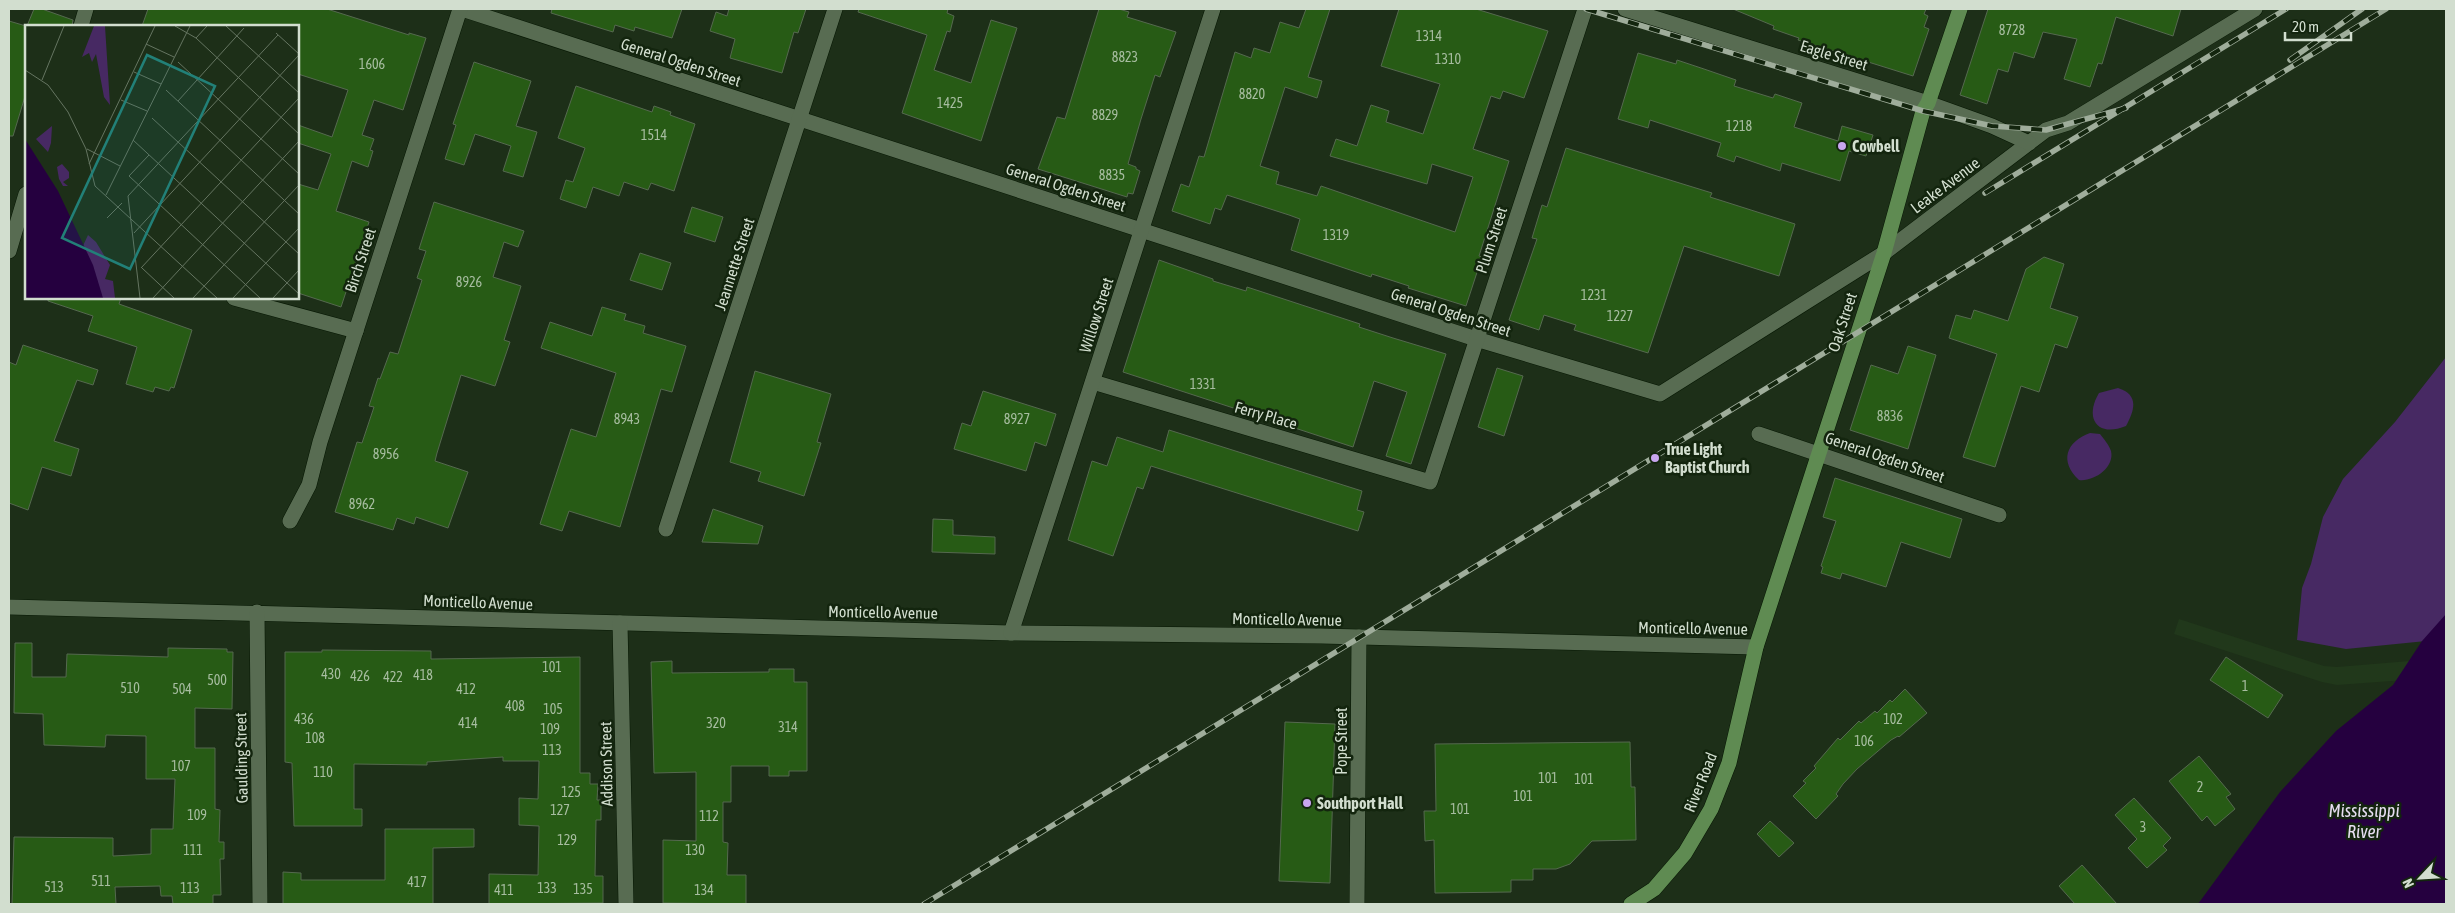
<svg xmlns="http://www.w3.org/2000/svg" width="2455" height="913" font-family="'Asap Condensed',sans-serif">
  <style>
    .built { fill: #21381b }
    .green { fill: #472963 }
    .water { fill: #25003f }
    .building { fill: #275b15; stroke: #55694f }
    .lines { fill: none; stroke-linecap: round; stroke-linejoin: round }
    .minor-casing { stroke: #061703; stroke-width: 16 }
    .major-casing { stroke: #061703; stroke-width: 16 }
    .minor { stroke: #586c52; stroke-width: 15 }
    .major { stroke: #5f8b52; stroke-width: 15 }
    .rail-casing { stroke: #9fad9b; stroke-width: 5.5 }
    .rail { stroke: #13250e; stroke-width: 4; stroke-dasharray: 11; stroke-linecap: butt }
    .poi-dot { fill: #c8a6ef; stroke: #13250e; stroke-width: 2 }
    .labels { text-anchor: middle; stroke-width: 5; stroke-linejoin: round; paint-order: stroke }
    .number-label { font-size: 14px; fill: #a7bda0 }
    .street-label { font-size: 16px; fill: #d2decf; stroke: #13250e }
    .poi-label { font-size: 16px; font-weight: bold; fill: #d2decf; stroke: #13250e; text-anchor: start }
    .water-label { font-size: 18px; font-style: italic; fill: #e7def2; stroke: #13250e }
    .inset-road { fill: none; stroke: #657561; stroke-width: 1 }
    .view { fill: #228078; fill-opacity: 0.15; stroke: #228078; stroke-width: 2.5 }
    .inset-edge { fill: none; stroke: #d2decf; stroke-width: 2.5 }
  </style>
  <rect width="100%" height="100%" fill="#1d2f18"/>
  <path class="built" d="M2179 619 2324 666 2337 667 2446 658V677L2337 685 2322 682 2174 634Z"/>
  <g class="green">
    <path d="M2446 357V639L2346 649 2297 640 2302 588 2311 564 2323 517 2343 479 2395 422Z"/>
    <path d="M2118 388C2140 395 2134 411 2126 426 2097 438 2084 418 2099 393Z"/>
    <path d="M2090 433 2100 434C2104 439 2109 445 2111 451 2115 468 2093 482 2079 480 2059 461 2066 442 2090 433Z"/>
  </g>
  <path class="water" d="M2446 614V904H2198L2280 792 2336 731 2393 685 2422 641Z"/>
  <g class="building">
    <path d="M34 9H42L73 20 72 26H27Z"/>
    <path d="M148 9H327L409 35V33L426 38 403 110 374 100 362 135 374 139 370 150 373 151 368 167 352 161 336 211 369 222 341 307 298 293V184L318 190 331 154 298 143V125L332 137 348 90 298 74V26H142Z"/>
    <path d="M552 9H682L672 38 635 27 634 31 615 25 613 32 551 13Z"/>
    <path d="M729 9H806L798 33 794 32 782 73 730 58 735 39 710 31 716 12 727 16Z"/>
    <path d="M859 9H948L947 13 954 16 950 32 947 31 934 70 971 83 991 20 1017 28 981 141 902 113 927 35 858 12Z"/>
    <path d="M1099 9H1119L1129 12 1127 17 1176 32 1160 77 1155 75 1141 119 1128 164 1136 167V169L1140 171 1133 194 1128 193 1127 197 1038 169 1057 117 1065 119Z"/>
    <path d="M1306 9H1330L1308 77 1322 81 1317 98 1285 87 1260 166 1279 172 1276 184 1317 196 1321 186 1455 232 1473 177 1432 164 1427 184 1330 156 1336 139 1357 146 1371 105 1389 111 1386 122 1423 134 1440 84 1381 66 1399 9H1476L1548 31 1524 98 1503 91 1500 99 1491 96 1473 149 1509 161 1479 256 1482 257 1466 306 1408 288 1409 286 1372 274 1371 277 1291 250 1300 219 1289 215 1227 195 1221 210 1215 208 1210 224 1172 211 1181 184 1189 187 1199 156 1204 157 1235 52 1251 58 1254 48 1270 53 1280 22 1299 28Z"/>
    <path d="M1733 9H1926L1924 14 1928 16 1924 27 1929 29 1913 76 1798 40 1799 38 1773 29 1774 26Z"/>
    <path d="M1988 9H2181L2173 36 2116 17 2102 64 2098 63 2090 87 2064 79 2077 39 2043 32 2034 58 2014 52 2008 72 1998 69 1987 104 1960 95Z"/>
    <path d="M9 21 26 26V93L13 136H9Z"/>
    <path d="M1638 53 1676 64 1677 60 1704 69 1736 80 1734 86 1773 98 1775 94 1802 103 1794 127 1838 141 1842 126 1873 135 1866 156 1849 151 1840 181 1782 163 1780 171 1736 156 1734 162 1717 156 1721 143 1650 120 1648 128 1618 119Z"/>
    <path d="M474 62 531 81 516 126 537 132 523 177 503 171 511 146 475 134 464 165 445 159 456 125 453 124Z"/>
    <path d="M576 86 652 112 654 106 671 112 670 115 695 124 674 191 651 183 648 190 624 182 619 196 593 187 586 208 560 199 566 180 573 182 585 148 558 138Z"/>
    <path d="M1566 148 1712 193 1710 197 1795 224 1779 276 1684 246 1648 353 1574 330 1576 325 1544 315 1539 330 1509 320 1537 239 1532 238 1542 205 1547 207Z"/>
    <path d="M434 202 524 231 518 247 504 242 493 277 521 286 504 340 510 342 495 386 461 375 437 453 435 461 468 472 448 528 416 517 414 524 397 518 393 530 335 512 357 442 362 443 374 407 369 406 378 378 380 379 390 352 398 354 422 280 417 278 426 251 419 249Z"/>
    <path d="M692 207 723 217 715 242 684 232Z"/>
    <path d="M640 253 671 263 662 290 630 280Z"/>
    <path d="M2044 257 2064 264 2050 308 2078 317 2067 348 2055 344 2039 392 2021 386 1995 467 1963 457 1997 354 1949 338 1956 315 1971 319 1974 310 2008 321 2026 269Z"/>
    <path d="M1159 260 1213 279V281L1246 291 1247 287 1360 324 1359 327 1393 338 1446 354 1411 464 1386 456 1407 392 1374 381 1353 447 1123 372Z"/>
    <path d="M48 298H121L119 304 192 330 174 388 171 387 169 391 155 387 153 392 126 384 137 347 88 331 93 316 48 301Z"/>
    <path d="M602 307 626 314 624 320 645 326 643 333 686 346 672 392 661 389 620 527 569 511 562 531 540 524 571 429 596 437 616 373 541 348 550 322 592 336Z"/>
    <path d="M23 345 98 370 93 385 77 380 54 441 79 449 71 476 42 467 28 510 9 503V362L16 365Z"/>
    <path d="M1908 346 1936 355 1908 449 1850 430 1871 365 1898 374Z"/>
    <path d="M1497 368 1523 376 1504 436 1478 427Z"/>
    <path d="M755 371 831 394 817 442 821 443 804 496 758 481 761 472 730 462Z"/>
    <path d="M983 391 1056 414 1046 446 1035 442 1026 471 954 449 962 423 971 426Z"/>
    <path d="M1169 430 1362 491 1357 510 1364 512 1358 531 1151 466 1143 489 1137 487 1113 556 1068 540 1092 461 1107 466 1117 437 1163 452Z"/>
    <path d="M1835 478 1962 519 1950 558 1901 542 1886 587 1842 573 1840 579 1821 573 1823 567 1821 566 1836 521 1823 517Z"/>
    <path d="M713 509 763 526 758 544 702 542Z"/>
    <path d="M933 519 953 520V535L995 537V554L932 552Z"/>
    <path d="M15 643H32V677H66L67 654 168 657V648L227 649V652H233L232 709 195 708V748H215V809L220 810 219 842H224V859H220L221 895H213V904H173L172 896H161L160 886 115 887 116 904H12L14 837 113 838V856L151 854V829H173L175 779H146V736L106 735 105 747 44 745 43 714 14 713Z"/>
    <path d="M322 650 431 651V659L580 657V773H590V784H598L597 800H601V820H596L595 876H603V903L489 904V874L538 875 539 826 519 825V798L538 799 539 761H503V757L427 762V765L354 764V809H362V826H294L292 763 285 762V652H322Z"/>
    <path d="M2226 657 2283 695 2268 718 2210 680Z"/>
    <path d="M672 661V673L769 672V669H794V682H807V771H789V776H769V766H731V802H723V842L728 843 727 875H746V904L663 903V840L696 841V772L654 773 651 662Z"/>
    <path d="M1905 689 1927 713 1899 737 1898 736 1891 740 1857 769 1843 784 1836 794 1838 796 1816 819 1793 796 1806 783 1803 781 1816 768 1814 766 1838 738 1840 740 1859 721 1861 723 1875 711 1877 713 1890 700 1892 702Z"/>
    <path d="M1285 722 1335 724 1330 883 1279 881Z"/>
    <path d="M1630 742 1631 787H1635L1636 840 1592 841 1570 864 1556 869H1533V880H1511V892L1435 893 1434 840 1425 841 1424 811H1436L1435 744Z"/>
    <path d="M2199 756 2231 794 2226 797 2235 809 2215 826 2207 816 2202 821 2169 781Z"/>
    <path d="M2134 798 2171 838 2163 846 2167 850 2147 868 2128 848 2137 839 2115 815Z"/>
    <path d="M1770 821 1794 843 1779 857 1757 834Z"/>
    <path d="M385 829H474V847L433 848V904H283V872L301 873V880H385Z"/>
    <path d="M2082 865 2117 904H2075L2059 886Z"/>
  </g>
  <g class="lines">
    <g class="minor-casing">
      <g id="minor">
        <path d="M462 9 1476 339 1660 394 1884 253 2046 130 2068 123 2255 9"/>
        <path d="M1625 9 1928 103 1992 126 2029 143"/>
        <path d="M81 26 86 9"/>
        <path d="M9 251 26 194"/>
        <path d="M234 298 356 331"/>
        <path d="M1093 382 1430 482 1585 9"/>
        <path d="M1759 434 1999 515"/>
        <path d="M290 521 309 485 320 442 460 9"/>
        <path d="M666 529 835 9"/>
        <path d="M9 607 1011 633 1321 636 1756 647"/>
        <path d="M257 612 260 904"/>
        <path d="M620 623 626 904"/>
        <path d="M1011 633 1213 9"/>
        <path d="M1357 904 1359 637"/>
      </g>
    </g>
    <g class="major-casing">
      <path id="major" d="M1631 904 1654 889 1685 853 1711 809 1729 763 1756 647 1884 253 1923 111 1928 103 1960 9"/>
    </g>
    <use href="#minor" class="minor"/>
    <use href="#major" class="major"/>
    <g class="rail-casing">
      <g id="rail">
        <path d="M1586 9 1923 111 1992 126 2046 130 2126 108"/>
        <path d="M2290 60 2362 9"/>
        <path d="M1985 193 2286 9"/>
        <path d="M924 904 2386 9"/>
      </g>
    </g>
    <use href="#rail" class="rail"/>
  </g>
  <g class="poi-dot">
    <circle cx="1842" cy="146" r="5"/>
    <circle cx="1655" cy="458" r="5"/>
    <circle cx="1307" cy="803" r="5"/>
  </g>
  <g class="labels">
    <g class="number-label">
      <text x="2012" y="35">8728</text>
      <text x="1429" y="41">1314</text>
      <text x="1125" y="62">8823</text>
      <text x="1448" y="64">1310</text>
      <text x="372" y="69">1606</text>
      <text x="1252" y="99">8820</text>
      <text x="950" y="108">1425</text>
      <text x="1105" y="120">8829</text>
      <text x="1739" y="131">1218</text>
      <text x="654" y="140">1514</text>
      <text x="1112" y="180">8835</text>
      <text x="1336" y="240">1319</text>
      <text x="469" y="287">8926</text>
      <text x="1594" y="300">1231</text>
      <text x="1620" y="321">1227</text>
      <text x="1203" y="389">1331</text>
      <text x="1890" y="421">8836</text>
      <text x="627" y="424">8943</text>
      <text x="1017" y="424">8927</text>
      <text x="386" y="459">8956</text>
      <text x="362" y="509">8962</text>
      <text x="552" y="672">101</text>
      <text x="331" y="679">430</text>
      <text x="423" y="680">418</text>
      <text x="360" y="681">426</text>
      <text x="393" y="682">422</text>
      <text x="217" y="685">500</text>
      <text x="2245" y="691">1</text>
      <text x="130" y="693">510</text>
      <text x="182" y="694">504</text>
      <text x="466" y="694">412</text>
      <text x="515" y="711">408</text>
      <text x="553" y="714">105</text>
      <text x="304" y="724">436</text>
      <text x="1893" y="724">102</text>
      <text x="468" y="728">414</text>
      <text x="716" y="728">320</text>
      <text x="788" y="732">314</text>
      <text x="550" y="734">109</text>
      <text x="315" y="743">108</text>
      <text x="1864" y="746">106</text>
      <text x="552" y="755">113</text>
      <text x="181" y="771">107</text>
      <text x="323" y="777">110</text>
      <text x="1548" y="783">101</text>
      <text x="1584" y="784">101</text>
      <text x="2200" y="792">2</text>
      <text x="571" y="797">125</text>
      <text x="1523" y="801">101</text>
      <text x="1460" y="814">101</text>
      <text x="560" y="815">127</text>
      <text x="197" y="820">109</text>
      <text x="709" y="821">112</text>
      <text x="2143" y="832">3</text>
      <text x="567" y="845">129</text>
      <text x="193" y="855">111</text>
      <text x="695" y="855">130</text>
      <text x="101" y="886">511</text>
      <text x="417" y="887">417</text>
      <text x="54" y="892">513</text>
      <text x="190" y="893">113</text>
      <text x="547" y="893">133</text>
      <text x="583" y="894">135</text>
      <text x="504" y="895">411</text>
      <text x="704" y="895">134</text>
    </g>
    <g class="street-label">
      <text transform="translate(1834 55) rotate(17)" y="6">Eagle Street</text>
      <text transform="translate(681 62) rotate(18)" y="6">General Ogden Street</text>
      <text transform="translate(1945 185) rotate(-37)" y="6">Leake Avenue</text>
      <text transform="translate(1066 187) rotate(18)" y="6">General Ogden Street</text>
      <text transform="translate(1491 240) rotate(-72)" y="6">Plum Street</text>
      <text transform="translate(360 260) rotate(-72)" y="6">Birch Street</text>
      <text transform="translate(734 264) rotate(-72)" y="6">Jeannette Street</text>
      <text transform="translate(1451 312) rotate(18)" y="6">General Ogden Street</text>
      <text transform="translate(1096 315) rotate(-72)" y="6">Willow Street</text>
      <text transform="translate(1842 322) rotate(-72)" y="6">Oak Street</text>
      <text transform="translate(1266 415) rotate(16)" y="6">Ferry Place</text>
      <text transform="translate(1885 457) rotate(19)" y="6">General Ogden Street</text>
      <text transform="translate(478 602) rotate(2)" y="6">Monticello Avenue</text>
      <text transform="translate(883 612) rotate(1)" y="6">Monticello Avenue</text>
      <text transform="translate(1287 619) rotate(1)" y="6">Monticello Avenue</text>
      <text transform="translate(1693 628) rotate(1)" y="6">Monticello Avenue</text>
      <text transform="translate(1341 741) rotate(-90)" y="6">Pope Street</text>
      <text transform="translate(241 758) rotate(-91)" y="6">Gaulding Street</text>
      <text transform="translate(606 764) rotate(-91)" y="6">Addison Street</text>
      <text transform="translate(1700 782) rotate(-68)" y="6">River Road</text>
    </g>
    <g class="poi-label">
      <text x="1852" y="152">Cowbell</text>
      <text x="1665" y="455">True Light<tspan x="1665" dy="18">Baptist Church</tspan></text>
      <text x="1317" y="809">Southport Hall</text>
    </g>
    <g class="water-label">
      <text x="2364" y="817">Mississippi<tspan x="2364" dy="21">River</tspan></text>
    </g>
  </g>
  <g transform="translate(25 25)">
    <rect width="274" height="274" fill="#1d2f18"/>
    <path d="M69 1H80L85 80 79 72 71 29 67 37 64 28 57 32ZM27 101 26 118 23 127 11 114ZM37 139 44 147V153L38 157 43 161H38L34 154 32 142ZM63 210 71 217 85 240 80 254 88 256 90 273H75L57 223Z" fill="#472963"/>
    <path d="M0 114 33 166 68 240 78 273H0Z" fill="#25003f"/>
    <path class="inset-road" d="M150 1 171 13 274 109M201 1 274 68M251 8 274 29M171 13 182 1M121 19 149 32M153 37 274 149M0 45 23 60 43 87 61 124 70 161 192 273M109 47 136 59M17 55 39 1M141 65 274 189M96 75 122 86M153 76 219 3M127 93 274 229M108 115 274 269M62 124 95 141M124 130 104 151 235 273M64 139 130 1M81 170 165 1M82 193 97 178M109 208 274 30M116 243 274 73M117 243 149 273M115 273 103 171 253 10M128 273 274 116M168 273 274 160M208 273 274 203M248 273 274 245"/>
    <path class="view" d="M122 30 190 61 105 244 37 213Z"/>
    <rect width="274" height="274" class="inset-edge"/>
  </g>
  <rect width="2455" height="913" fill="none" stroke="#d2decf" stroke-width="20"/>
  <g transform="translate(2420 878) rotate(245)" stroke="#13250e" stroke-width="4" paint-order="stroke">
  <path d="M0-4L9 19L0 12L-9 19Z" fill="#d2decf"/>
  <text y="-8" font-size="14" font-weight="bold" text-anchor="middle" fill="#d2decf">N</text>
  </g>
  <path d="M2285 32v8h66v-8" fill="none" stroke="#d2decf" stroke-width="2.5"/>
  <text x="2292" y="32" font-size="15" fill="#d2decf" stroke="#13250e" stroke-width="4" paint-order="stroke">20 m</text>
</svg>
